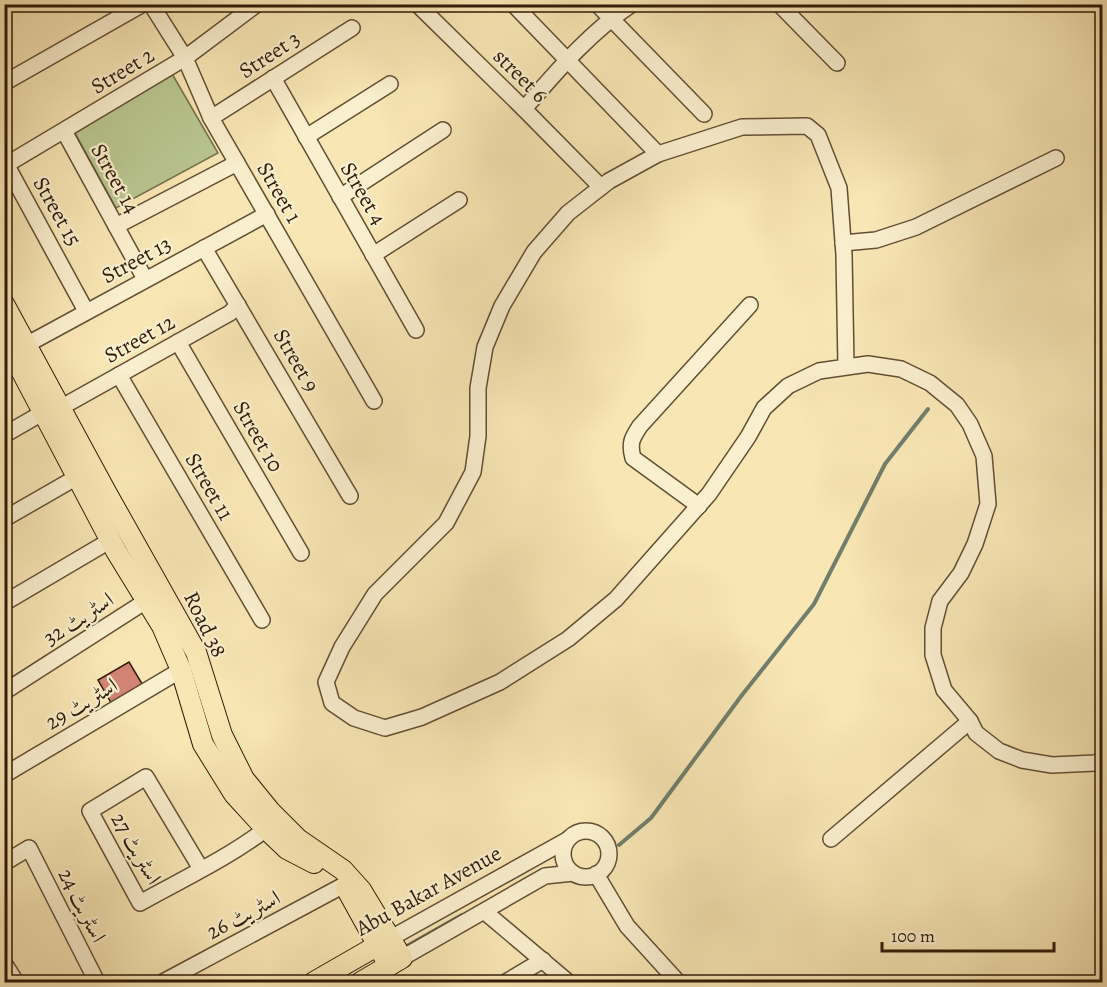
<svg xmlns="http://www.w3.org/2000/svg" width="1107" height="987" font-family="Alegreya,Amiri,serif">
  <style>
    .green { fill: #b9c690; stroke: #75704c; stroke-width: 1.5 }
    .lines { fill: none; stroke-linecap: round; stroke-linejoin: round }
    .stream { stroke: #727e6c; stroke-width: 4 }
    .building { fill: #d18474; stroke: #311b09; stroke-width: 1.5 }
    .minor-casing { stroke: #634e34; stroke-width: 18 }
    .major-casing { stroke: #311b09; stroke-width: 22 }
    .minor { stroke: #faefce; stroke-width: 15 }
    .major { stroke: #f8e6b4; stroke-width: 20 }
    .labels { text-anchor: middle; stroke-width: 4.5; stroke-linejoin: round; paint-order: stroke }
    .street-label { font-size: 22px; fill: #311b09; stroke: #faefce }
  </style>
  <rect width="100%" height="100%" fill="#f8e6b4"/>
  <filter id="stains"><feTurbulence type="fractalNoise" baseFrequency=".00333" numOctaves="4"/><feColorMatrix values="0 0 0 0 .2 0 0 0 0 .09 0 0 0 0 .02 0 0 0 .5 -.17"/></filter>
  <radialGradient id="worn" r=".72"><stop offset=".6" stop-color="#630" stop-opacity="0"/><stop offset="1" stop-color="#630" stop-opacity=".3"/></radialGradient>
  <path class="green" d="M171 72 218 153 116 208 75 133Z"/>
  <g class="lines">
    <g class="stream">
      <path d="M619 845 651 818 742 695 814 604 885 464 928 409"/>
      <path d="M407 946 462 915"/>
      <path d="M346 982 355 977"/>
    </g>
  </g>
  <path class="building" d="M129 662 144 687 113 706 98 680Z"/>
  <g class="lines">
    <g class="minor-casing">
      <g id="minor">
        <path d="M151 4 185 58 211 118 374 401"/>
        <path d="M417 4 524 109 601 187"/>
        <path d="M513 4 658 154"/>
        <path d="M597 4 704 114"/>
        <path d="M779 4 837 63"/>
        <path d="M273 78 416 330"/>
        <path d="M4 83 143 4"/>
        <path d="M524 109C557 71 590 32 632 4"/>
        <path d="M211 118 352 28"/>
        <path d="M64 131 145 279"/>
        <path d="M306 137 390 84"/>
        <path d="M6 164 86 311"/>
        <path d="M4 166 185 58 257 4"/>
        <path d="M340 197 443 130"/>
        <path d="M116 226 237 163"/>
        <path d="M843 243 876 240 916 227 1056 158"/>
        <path d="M204 248 350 496"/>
        <path d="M373 255 459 200"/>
        <path d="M178 342 301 553"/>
        <path d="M26 345 267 214"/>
        <path d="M846 367 844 255 839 188 818 135 807 126 742 127 658 154 609 181 568 213 534 252 502 306 485 347 478 388V436L473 472 446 523 375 594 342 647 326 682 332 703 354 718 385 728 422 717 500 682 568 639 616 599 709 494 748 437 764 408 788 386 819 371 868 364 901 369 930 383 957 405 970 424 984 456 988 504 975 544 961 573 940 601 933 628V655L944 690 970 721 976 733 999 751 1022 760 1052 765 1095 763 1102 760"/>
        <path d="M119 375 262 620"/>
        <path d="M60 408 230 313 238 305"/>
        <path d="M4 435 44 412"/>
        <path d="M699 506 633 458C629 443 632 438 640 426L750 305"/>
        <path d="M4 519 77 477"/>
        <path d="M4 603 111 540"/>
        <path d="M4 692 146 601"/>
        <path d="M4 775 181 670"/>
        <circle cx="586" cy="854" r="23"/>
        <path d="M831 839 970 721"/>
        <path d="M4 863 29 848 97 982"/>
        <path d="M201 869 146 777 90 811 140 903C183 879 228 858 266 829"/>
        <path d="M596 874 627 926 678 982"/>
        <path d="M485 912 568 982"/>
        <path d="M391 938 567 840"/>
        <path d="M402 958 545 876 573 873"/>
        <path d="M4 963 16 982"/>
        <path d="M163 982 344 885"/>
        <path d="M506 982 543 960"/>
      </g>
    </g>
    <g class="major-casing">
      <g id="major">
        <path d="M4 304 106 492 196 652 222 735 244 779 270 811 298 839 343 870 361 890 402 958 361 982"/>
        <path d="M4 338 116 551 162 626 181 670 203 744 234 794 266 829 287 849 314 863"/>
        <path d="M346 888 389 966"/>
        <path d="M314 982 387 940"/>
      </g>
    </g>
    <use href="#minor" class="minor"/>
    <use href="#major" class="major"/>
  </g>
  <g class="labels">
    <g class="street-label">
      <text transform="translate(269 54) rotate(-33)" y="8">Street 3</text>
      <text transform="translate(122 70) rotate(-31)" y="8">Street 2</text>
      <text transform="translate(521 75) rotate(45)" y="8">street 6</text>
      <text transform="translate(116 178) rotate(61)" y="8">Street 14</text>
      <text transform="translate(280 192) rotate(60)" y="8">Street 1</text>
      <text transform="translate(364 193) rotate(60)" y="8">Street 4</text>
      <text transform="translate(58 211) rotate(61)" y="8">Street 15</text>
      <text transform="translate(136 259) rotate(-28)" y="8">Street 13</text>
      <text transform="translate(139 338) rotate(-29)" y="8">Street 12</text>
      <text transform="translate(297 360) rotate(60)" y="8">Street 9</text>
      <text transform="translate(259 436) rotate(60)" y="8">Street 10</text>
      <text transform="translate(210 486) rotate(60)" y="8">Street 11</text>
      <text transform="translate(78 618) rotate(-33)" y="8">اسٹریٹ 32</text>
      <text transform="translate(206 624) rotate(64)" y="8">Road 38</text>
      <text transform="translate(81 703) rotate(-31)" y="8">اسٹریٹ 29</text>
      <text transform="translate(137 848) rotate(60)" y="8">اسٹریٹ 27</text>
      <text transform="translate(428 890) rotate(-29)" y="8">Abu Bakar Avenue</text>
      <text transform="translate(83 905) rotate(63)" y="8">اسٹریٹ 24</text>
      <text transform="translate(243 914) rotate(-28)" y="8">اسٹریٹ 26</text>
    </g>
  </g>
  <rect width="1107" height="987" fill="none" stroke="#f8e6b4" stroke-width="24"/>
  <rect x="6" y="6" width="1095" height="975" fill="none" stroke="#311b09" stroke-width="3"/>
  <rect x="12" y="12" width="1083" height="963" fill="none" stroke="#311b09" stroke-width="1.5"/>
  <path d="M882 942v9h172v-9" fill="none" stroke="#311b09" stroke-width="3"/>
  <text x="891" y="942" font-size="18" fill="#311b09" stroke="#faefce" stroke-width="4.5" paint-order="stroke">100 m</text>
  <rect width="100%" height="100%" filter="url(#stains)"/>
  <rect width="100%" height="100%" fill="url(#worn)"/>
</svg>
